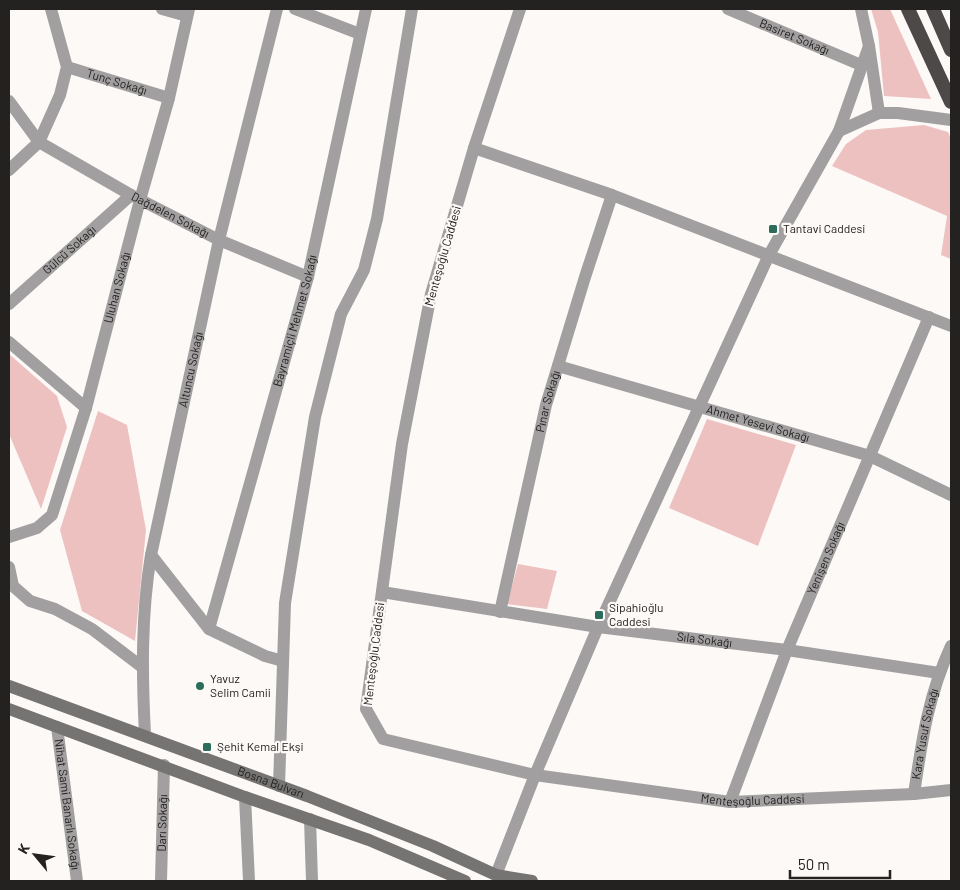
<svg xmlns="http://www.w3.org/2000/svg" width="960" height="890" font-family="Barlow,sans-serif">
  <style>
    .green { fill: #eec1c1 }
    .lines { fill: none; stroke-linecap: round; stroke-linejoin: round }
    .minor { stroke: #a19f9f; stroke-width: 12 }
    .tertiary { stroke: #a19f9f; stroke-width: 12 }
    .secondary { stroke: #767473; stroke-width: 12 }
    .trunk { stroke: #4c4948; stroke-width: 14 }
    .poi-dot { fill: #2c6c5a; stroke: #fcf9f7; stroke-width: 2 }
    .labels { text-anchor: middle; stroke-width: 4.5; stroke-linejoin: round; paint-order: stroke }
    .street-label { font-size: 12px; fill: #232221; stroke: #fcf9f7 }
    .poi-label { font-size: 12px; fill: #232221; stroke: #fcf9f7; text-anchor: start }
  </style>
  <rect width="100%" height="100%" fill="#fcf9f7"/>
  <g class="green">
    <path d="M871 9H890L931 99 884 96 878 32Z"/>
    <path d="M924 125 948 132 951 139V259L941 255 947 216 832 166 846 144 866 130Z"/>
    <path d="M9 354 57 396 67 427 41 509 9 434Z"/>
    <path d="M98 411 127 425 146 530 135 641 82 611 60 530Z"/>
    <path d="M707 419 796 445 758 546 669 508Z"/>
    <path d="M518 564 557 571 547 609 507 604Z"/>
  </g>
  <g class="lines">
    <g class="minor">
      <path d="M162 9 187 16"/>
      <path d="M295 9 360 34"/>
      <path id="s1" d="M728 9 861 65"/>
      <path id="s2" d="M67 67 169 98"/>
      <path id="s3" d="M9 101 39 142 131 195 219 240 308 277"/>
      <path d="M474 148 612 195 951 326"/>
      <path d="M9 170 39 142 60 95 67 67 51 9"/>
      <path id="s4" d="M9 304 131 195"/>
      <path d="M9 342 86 408"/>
      <path id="s5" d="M558 366 870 456 951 495"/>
      <path id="s6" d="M9 537 37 528 52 515 86 408 140 200 169 98 189 9"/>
      <path d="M151 555 209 629 265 656 283 661"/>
      <path d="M9 567 13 586 30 601 55 609 92 629 142 667"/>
      <path id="s7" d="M382 592 598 627 787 650 939 673"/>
      <path id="s8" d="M500 612 546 405 585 277 612 195"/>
      <path id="s9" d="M209 629 308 277 366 9"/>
      <path id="s10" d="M57 727 77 881"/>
      <path id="s11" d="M145 735C142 675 141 615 151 555L219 240 277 9"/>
      <path d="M279 786 285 603 315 417 341 314 364 270 377 219 412 9"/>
      <path id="s12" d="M914 794C922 740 928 696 951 646"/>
      <path d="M245 797 249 881"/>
      <path id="s13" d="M730 802 787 650 929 317"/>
      <path d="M310 819 312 881"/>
      <path id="s14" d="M161 881 164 765"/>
    </g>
    <g class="tertiary">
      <path id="s15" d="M520 9 474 148 431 294 402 444 366 709 383 739 535 775 730 802 914 794 951 790"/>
      <path d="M861 9 869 46 879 113"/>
      <path d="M839 131 879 113H898L951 120"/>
      <path d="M496 875 535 775 598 627 769 255 839 131 869 46"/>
    </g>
    <g class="secondary">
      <path id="s16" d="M9 686 307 796 433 846 496 875 532 881"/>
      <path d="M9 709 245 797 369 840 465 881"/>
    </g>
    <g class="trunk">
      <path d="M908 9 951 102"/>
      <path d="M933 9 951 50"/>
    </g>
  </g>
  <g class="poi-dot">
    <rect x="768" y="224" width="10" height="10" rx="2.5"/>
    <rect x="594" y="610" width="10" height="10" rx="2.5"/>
    <circle cx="200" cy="686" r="5"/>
    <rect x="202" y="742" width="10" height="10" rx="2.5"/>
  </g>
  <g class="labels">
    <g class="street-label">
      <text dy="4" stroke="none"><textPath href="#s1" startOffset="72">Basiret Sokağı</textPath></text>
      <text dy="4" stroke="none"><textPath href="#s2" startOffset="52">Tunç Sokağı</textPath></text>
      <text dy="4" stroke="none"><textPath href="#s3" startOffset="201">Dağdelen Sokağı</textPath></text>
      <text dy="4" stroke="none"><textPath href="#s4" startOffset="81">Gülcü Sokağı</textPath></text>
      <text transform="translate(443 256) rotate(-74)" y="4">Menteşoğlu Caddesi</text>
      <text dy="4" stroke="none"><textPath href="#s6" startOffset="286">Uluhan Sokağı</textPath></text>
      <text dy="4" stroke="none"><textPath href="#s9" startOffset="320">Bayramiçli Mehmet Sokağı</textPath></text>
      <text dy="4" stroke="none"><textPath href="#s11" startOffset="370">Altuncu Sokağı</textPath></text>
      <text dy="4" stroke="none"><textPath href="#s8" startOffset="216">Pınar Sokağı</textPath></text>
      <text dy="4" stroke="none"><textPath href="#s5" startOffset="208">Ahmet Yesevi Sokağı</textPath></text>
      <text dy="4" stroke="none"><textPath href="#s13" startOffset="262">Yenişen Sokağı</textPath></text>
      <text dy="4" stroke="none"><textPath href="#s7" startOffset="326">Sıla Sokağı</textPath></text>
      <text transform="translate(374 654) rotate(-83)" y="4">Menteşoğlu Caddesi</text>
      <text dy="4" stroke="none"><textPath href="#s12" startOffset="61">Kara Yusuf Sokağı</textPath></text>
      <text dy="4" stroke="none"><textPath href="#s16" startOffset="279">Bosna Bulvarı</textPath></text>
      <text dy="4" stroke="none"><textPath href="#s15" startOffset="1129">Menteşoğlu Caddesi</textPath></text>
      <text dy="4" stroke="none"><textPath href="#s10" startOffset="78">Nihat Sami Banarlı Sokağı</textPath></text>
      <text dy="4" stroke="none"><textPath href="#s14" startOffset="58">Darı Sokağı</textPath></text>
    </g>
    <g class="poi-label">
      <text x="783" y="233">Tantavi Caddesi</text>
      <text x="609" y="612">Sipahioğlu<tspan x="609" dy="14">Caddesi</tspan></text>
      <text x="210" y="683">Yavuz<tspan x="210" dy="14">Selim Camii</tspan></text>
      <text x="217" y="751">Şehit Kemal Ekşi</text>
    </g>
  </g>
  <rect width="960" height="890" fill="none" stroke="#232221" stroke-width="20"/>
  <g transform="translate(35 855) rotate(299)" stroke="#fcf9f7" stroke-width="4" paint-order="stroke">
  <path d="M0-4L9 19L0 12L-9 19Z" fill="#232221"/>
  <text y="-8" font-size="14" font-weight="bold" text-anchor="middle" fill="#232221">K</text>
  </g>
  <path d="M790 870v8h100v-8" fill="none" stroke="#232221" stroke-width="2.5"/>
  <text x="798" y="870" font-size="15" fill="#232221" stroke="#fcf9f7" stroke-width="4" paint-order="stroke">50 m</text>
</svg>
